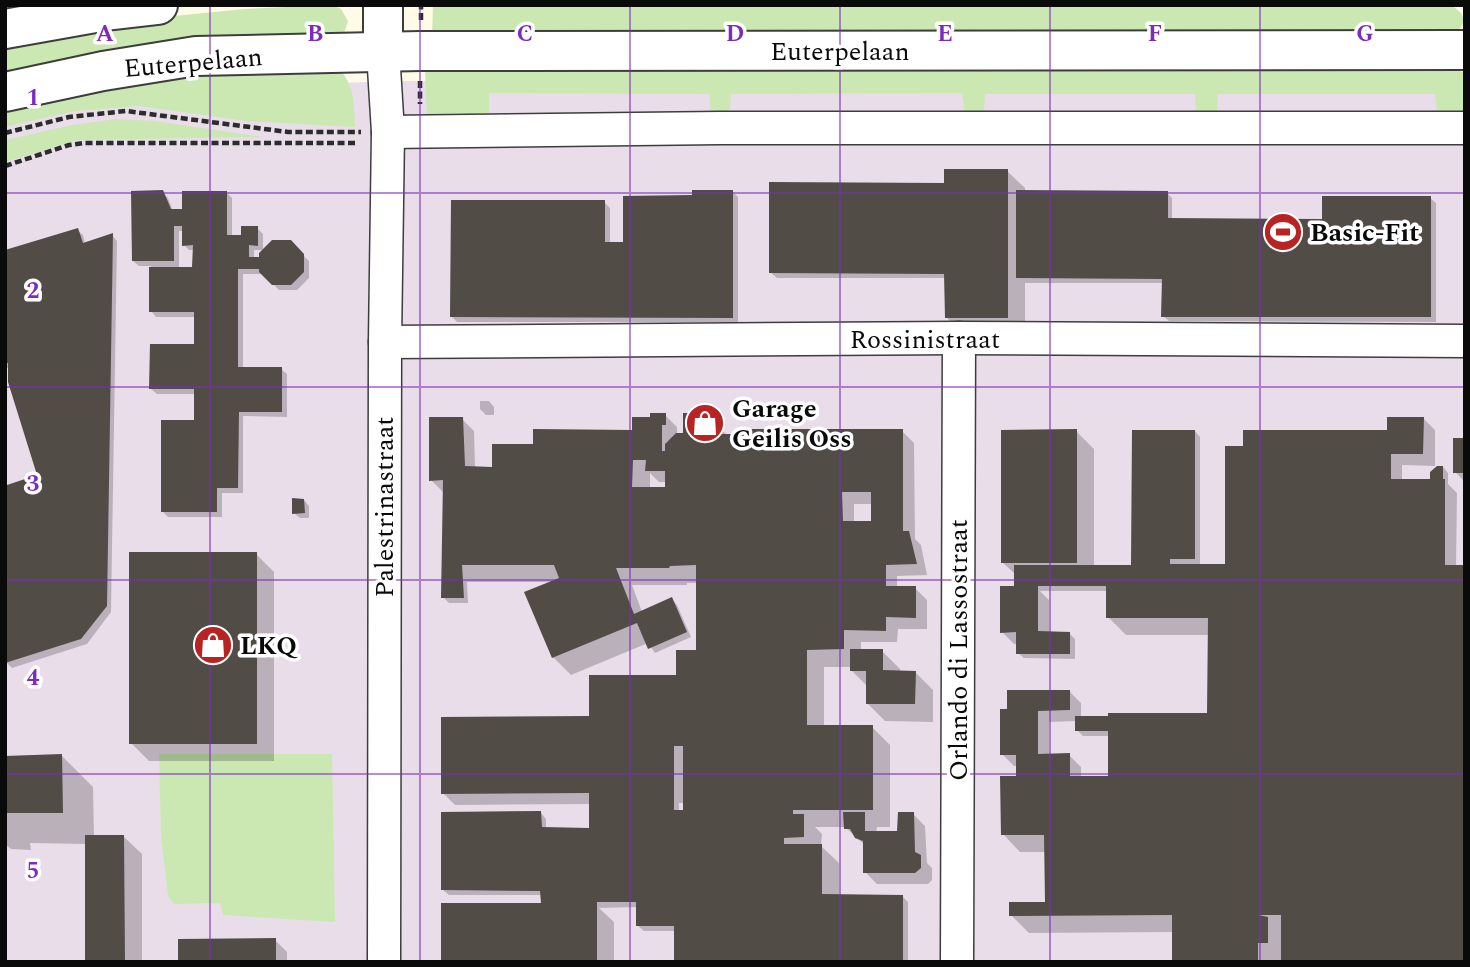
<svg xmlns="http://www.w3.org/2000/svg" width="1470" height="967" font-family="Spectral,serif">
  <style>
    .industrial { fill: #e9dde9 }
    .green { fill: #cbe8b2 }
    .shadow { fill: #0003; fill-rule: evenodd }
    .building { fill: #524c46; fill-rule: evenodd }
    .lines { fill: none; stroke-linecap: round; stroke-linejoin: round }
    .minor-casing { stroke: #3d3d3d; stroke-width: 35 }
    .tertiary-casing { stroke: #3d3d3d; stroke-width: 42 }
    .path { stroke: #2c2c2c; stroke-width: 4.5; stroke-dasharray: 7 3.5; stroke-linecap: butt }
    .minor { stroke: #fff; stroke-width: 32 }
    .tertiary { stroke: #fff; stroke-width: 38 }
    .grid { fill: none; stroke: #7b2cbf; stroke-width: 2; stroke-opacity: 0.55 }
    .labels { text-anchor: middle; stroke-width: 7; stroke-linejoin: round; paint-order: stroke }
    .street-label { font-size: 26px; fill: #0a0a0a; stroke: #fff }
    .poi-label { font-size: 26px; font-weight: bold; fill: #0a0a0a; stroke: #fff; text-anchor: start }
    .grid-label { font-size: 23px; text-anchor: middle; font-weight: bold; fill: #7b2cbf; stroke: #fff; stroke-width: 7; stroke-linejoin: round; paint-order: stroke }
  </style>
  <rect width="100%" height="100%" fill="#fffbe7"/>
  <path class="industrial" d="M400 81H1465V962H5V115L269 85Z"/>
  <g class="green">
    <path d="M332 5 341 9 348 21 344 33 339 37 5 78V45L154 18 245 9Z"/>
    <path d="M433 5 1454 7 1461 13 1464 21 1459 31 432 38Z"/>
    <path d="M1453 66 1465 74V108C1458 118 1446 119 1437 112L1435 94H1218L1217 112 1213 115H1200L1196 112 1195 94H985L984 111 977 117 965 115 962 93 731 94 730 109 726 116 711 114 709 94 489 93V111L484 117H427L425 70Z"/>
    <path d="M233 68 341 71C355 88 354 105 355 127L246 121 139 106 75 111 5 127V105Z"/>
    <path d="M116 119 155 121 262 137 78 140 5 162V140L72 125Z"/>
    <path d="M159 754H332L335 922 223 915 220 903 174 904 168 896 161 837Z"/>
  </g>
  <g class="shadow">
    <path d="M1007 171 1025 188V192L1167 193 1172 198V220L1324 221 1430 198 1436 203V322L1169 321 1163 316V283H1025V335H964L946 317V278H777L771 273 944 184Z"/>
    <path d="M162 192 168 198 173 211 184 210 227 193 232 198V236H243L257 228 263 234V250H254V259H261L290 242 309 261V278L297 290H279L263 274H243V369H281L287 374V417L243 416V493H222V517H168L163 512 196 422V394H157L151 389 195 346V317H156L151 311V266H139L133 261ZM179 231H184V245L189 250H194V269H179Z"/>
    <path d="M733 192 738 197V322H457L452 317 604 202 610 208V244H625L694 197Z"/>
    <path d="M77 230 83 235 85 244 112 235 117 241 111 612 87 644 12 668 6 662 40 476 10 368H5V252Z"/>
    <path d="M480 401H489L494 407V415H486L480 409Z"/>
    <path d="M665 415 677 427V435H685L707 415 728 436 902 431 914 443 915 539 921 545 927 575 897 576V588H915L927 600V629H898L897 642H861V651H882L900 669V672H915L933 690V722L885 721 867 703V686L851 670V667H824V727H872L890 745V827H877L876 833H899L913 814 925 826 927 863 932 868V880L928 884H877L865 872V845L859 840 845 827H815L822 834 821 846 839 863V896H902L908 902V962H676V931H644L638 926V907L599 908 614 922V962H443L542 904V895H449L443 890 541 813 546 819V829H591V804L455 805 443 793 590 718 681 676 697 651 698 583H687V585H632L642 612 671 599 677 605 691 637 655 653 648 643 571 675 553 657V582H467L468 603H449L443 597V492L431 480 462 419 474 431 475 468H494L535 446 634 432 651 419ZM650 473 659 482H667L669 489H650ZM854 504H873V523H854ZM679 803H685V811L679 812Z"/>
    <path d="M1423 418 1435 430V466L1402 465V481H1431L1443 467 1448 473V484L1457 493 1456 567 1282 961 1173 962V932L1029 933 1011 915 1047 903 1046 852H1020L1003 834 1021 778 1018 766H1014L1002 754V710L1069 691 1081 703V718L1209 715V635H1126L1108 617V591H1040L1049 600V634L1069 633 1075 639V659L1024 658 1018 653V644H1014L1002 632 1018 588 1016 575 1002 562 1076 431 1094 449V566L1133 567 1195 431 1200 437V566H1227L1389 431ZM1077 721V730L1083 736H1110L1109 777 1081 778V767L1069 755H1049V722Z"/>
    <path d="M1465 440V482L1455 472Z"/>
    <path d="M304 500 309 506V518H300L294 513Z"/>
    <path d="M256 554 274 572V761H149L131 743Z"/>
    <path d="M62 756 93 787 94 837H124L142 854V962H87V844L30 843 31 850 11 849 5 844V757Z"/>
    <path d="M275 940 287 952V962H180Z"/>
  </g>
  <g class="building">
    <path d="M944 169H1008V318H945L944 274 769 273V182L944 183Z"/>
    <path d="M163 190 171 209H182V191H227V235H241V226H258V246L249 245V257H259V253L272 240H291L304 254V272L291 285H272L259 272V269H238V367H282V412H239L238 488H217V512H161V420H194V389H149L150 344H194V312H149V267H192L193 245 182 246V226H174V261H132L131 191Z"/>
    <path d="M692 190H733V318L450 317 451 200H605V242H623V196L692 195Z"/>
    <path d="M1016 190 1168 191V218L1322 219V196H1431V317H1161L1162 279 1016 278Z"/>
    <path d="M78 228 83 243 113 233 107 606 81 639 5 663 7 485 37 475 8 382V363H5V250Z"/>
    <path d="M650 413H666V425H662V451H665V444L676 433H683V413H708L717 422V434H746V429H903V531H909L917 564 886 565V586H916V618L886 617V631L844 630V649L807 650V725H873V810H793V814H804V837L784 838V844H822V894L903 895V962H674V926H636V902H597V962H441V903H541L540 891 441 890V812L541 811 542 827 589 828V793L441 794V717L589 716V675H676V650H696V565L670 566 669 568H616L634 614 672 597 687 632 648 649 637 623 552 658 524 592 559 578 554 565H462L464 598H441L443 480 429 481V417H463L465 466 492 467V444H533V429L632 430V417H650ZM633 460H646L645 471H665V487H632ZM842 492H871V521H843ZM674 746H683V810H674Z"/>
    <path d="M1387 417H1424L1423 454H1391V479H1430V472L1437 466H1443V479H1445V565H1465V962H1281V915H1258L1268 917V943H1258V962H1172V915L1009 916V902H1045L1044 835H1001L1000 776H1016V755H1000V709H1007V690H1070V710L1038 711V754L1070 753V776H1108V731H1075V716H1108V713H1207L1208 618H1106V586H1038V631L1070 632V654H1016V632L1000 633V586H1014V565H1131L1132 430H1195V559H1170V564H1225V446H1243V430H1387Z"/>
    <path d="M1077 429V563H1001V430Z"/>
    <rect x="1453" y="438" width="12" height="35"/>
    <path d="M292 498 304 499 305 513 292 514Z"/>
    <rect x="129" y="552" width="128" height="192"/>
    <path d="M850 649H883V670L916 671 915 704H866V671H850Z"/>
    <path d="M62 754 63 813H5V756Z"/>
    <path d="M843 812H865V831H897L898 812H914L915 852 921 855V868L915 873H863V841L855 838 850 829H844Z"/>
    <path d="M85 835H124L125 962H85Z"/>
    <path d="M276 938V962H178V939Z"/>
  </g>
  <g class="lines">
    <g class="minor-casing">
      <g id="minor">
        <path d="M383 52 388 132 385 342 384 962"/>
        <path d="M388 132 720 128H1465"/>
        <path d="M385 342 959 338 1465 341"/>
        <path d="M957 962 959 338"/>
      </g>
    </g>
    <g class="tertiary-casing">
      <g id="tertiary">
        <path d="M383 5V52"/>
        <path d="M5 29 106 11 158 5"/>
        <path d="M5 92 103 71 196 56 420 51 1465 50"/>
      </g>
    </g>
    <g class="path">
      <path d="M421 20V5"/>
      <path d="M420 81V104"/>
      <path d="M5 133 69 117 126 111 288 132H361"/>
      <path d="M5 166 69 145 84 143H358"/>
    </g>
    <use href="#minor" class="minor"/>
    <use href="#tertiary" class="tertiary"/>
  </g>
  <path class="grid" d="M210 5V962M420 5V962M630 5V962M840 5V962M1050 5V962M1260 5V962M5 193H1465M5 387H1465M5 580H1465M5 774H1465"/>
  <defs>
    <g id="stadium-disc" transform="scale(2.0125)"><circle r="9.5" fill="#b82424" stroke="#fff"/><path d="M0-5a6.5 5 0 1 0 0 10a6.5 5 0 1 0 0-10ZM-3.5-1.8h7v3.6h-7Z" fill="#fff"/></g>
    <g id="shop-disc" transform="scale(2.0125)"><circle r="9.5" fill="#b82424" stroke="#fff"/><path d="M-5-2.5h2.3a2.7 3.5 0 0 1 5.4 0H5L5.5 6h-11ZM-1.5-2.5h3a1.5 2.3 0 0 0-3 0Z" fill="#fff"/></g>
  </defs>
  <g fill-rule="evenodd">
    <use href="#stadium-disc" x="1283" y="232"/>
    <use href="#shop-disc" x="705" y="423"/>
    <use href="#shop-disc" x="213" y="645"/>
  </g>
  <g class="labels">
    <g class="street-label">
      <text x="840" y="60">Euterpelaan</text>
      <text transform="translate(193 62) rotate(-5)" y="9">Euterpelaan</text>
      <text x="925" y="348">Rossinistraat</text>
      <text transform="translate(384 507) rotate(-90)" y="9">Palestrinastraat</text>
      <text transform="translate(958 650) rotate(-90)" y="9">Orlando di Lassostraat</text>
    </g>
    <g class="poi-label">
      <text x="1310" y="241">Basic-Fit</text>
      <text x="732" y="417">Garage<tspan x="732" dy="30">Geilis Oss</tspan></text>
      <text x="240" y="654">LKQ</text>
    </g>
  </g>
  <g class="grid-label">
    <text x="105" y="41">A</text>
    <text x="315" y="41">B</text>
    <text x="525" y="41">C</text>
    <text x="735" y="41">D</text>
    <text x="945" y="41">E</text>
    <text x="1155" y="41">F</text>
    <text x="1365" y="41">G</text>
    <text x="33" y="105">1</text>
    <text x="33" y="298">2</text>
    <text x="33" y="491">3</text>
    <text x="33" y="685">4</text>
    <text x="33" y="878">5</text>
  </g>
  <rect width="1470" height="967" fill="none" stroke="#0a0a0a" stroke-width="14"/>
</svg>
